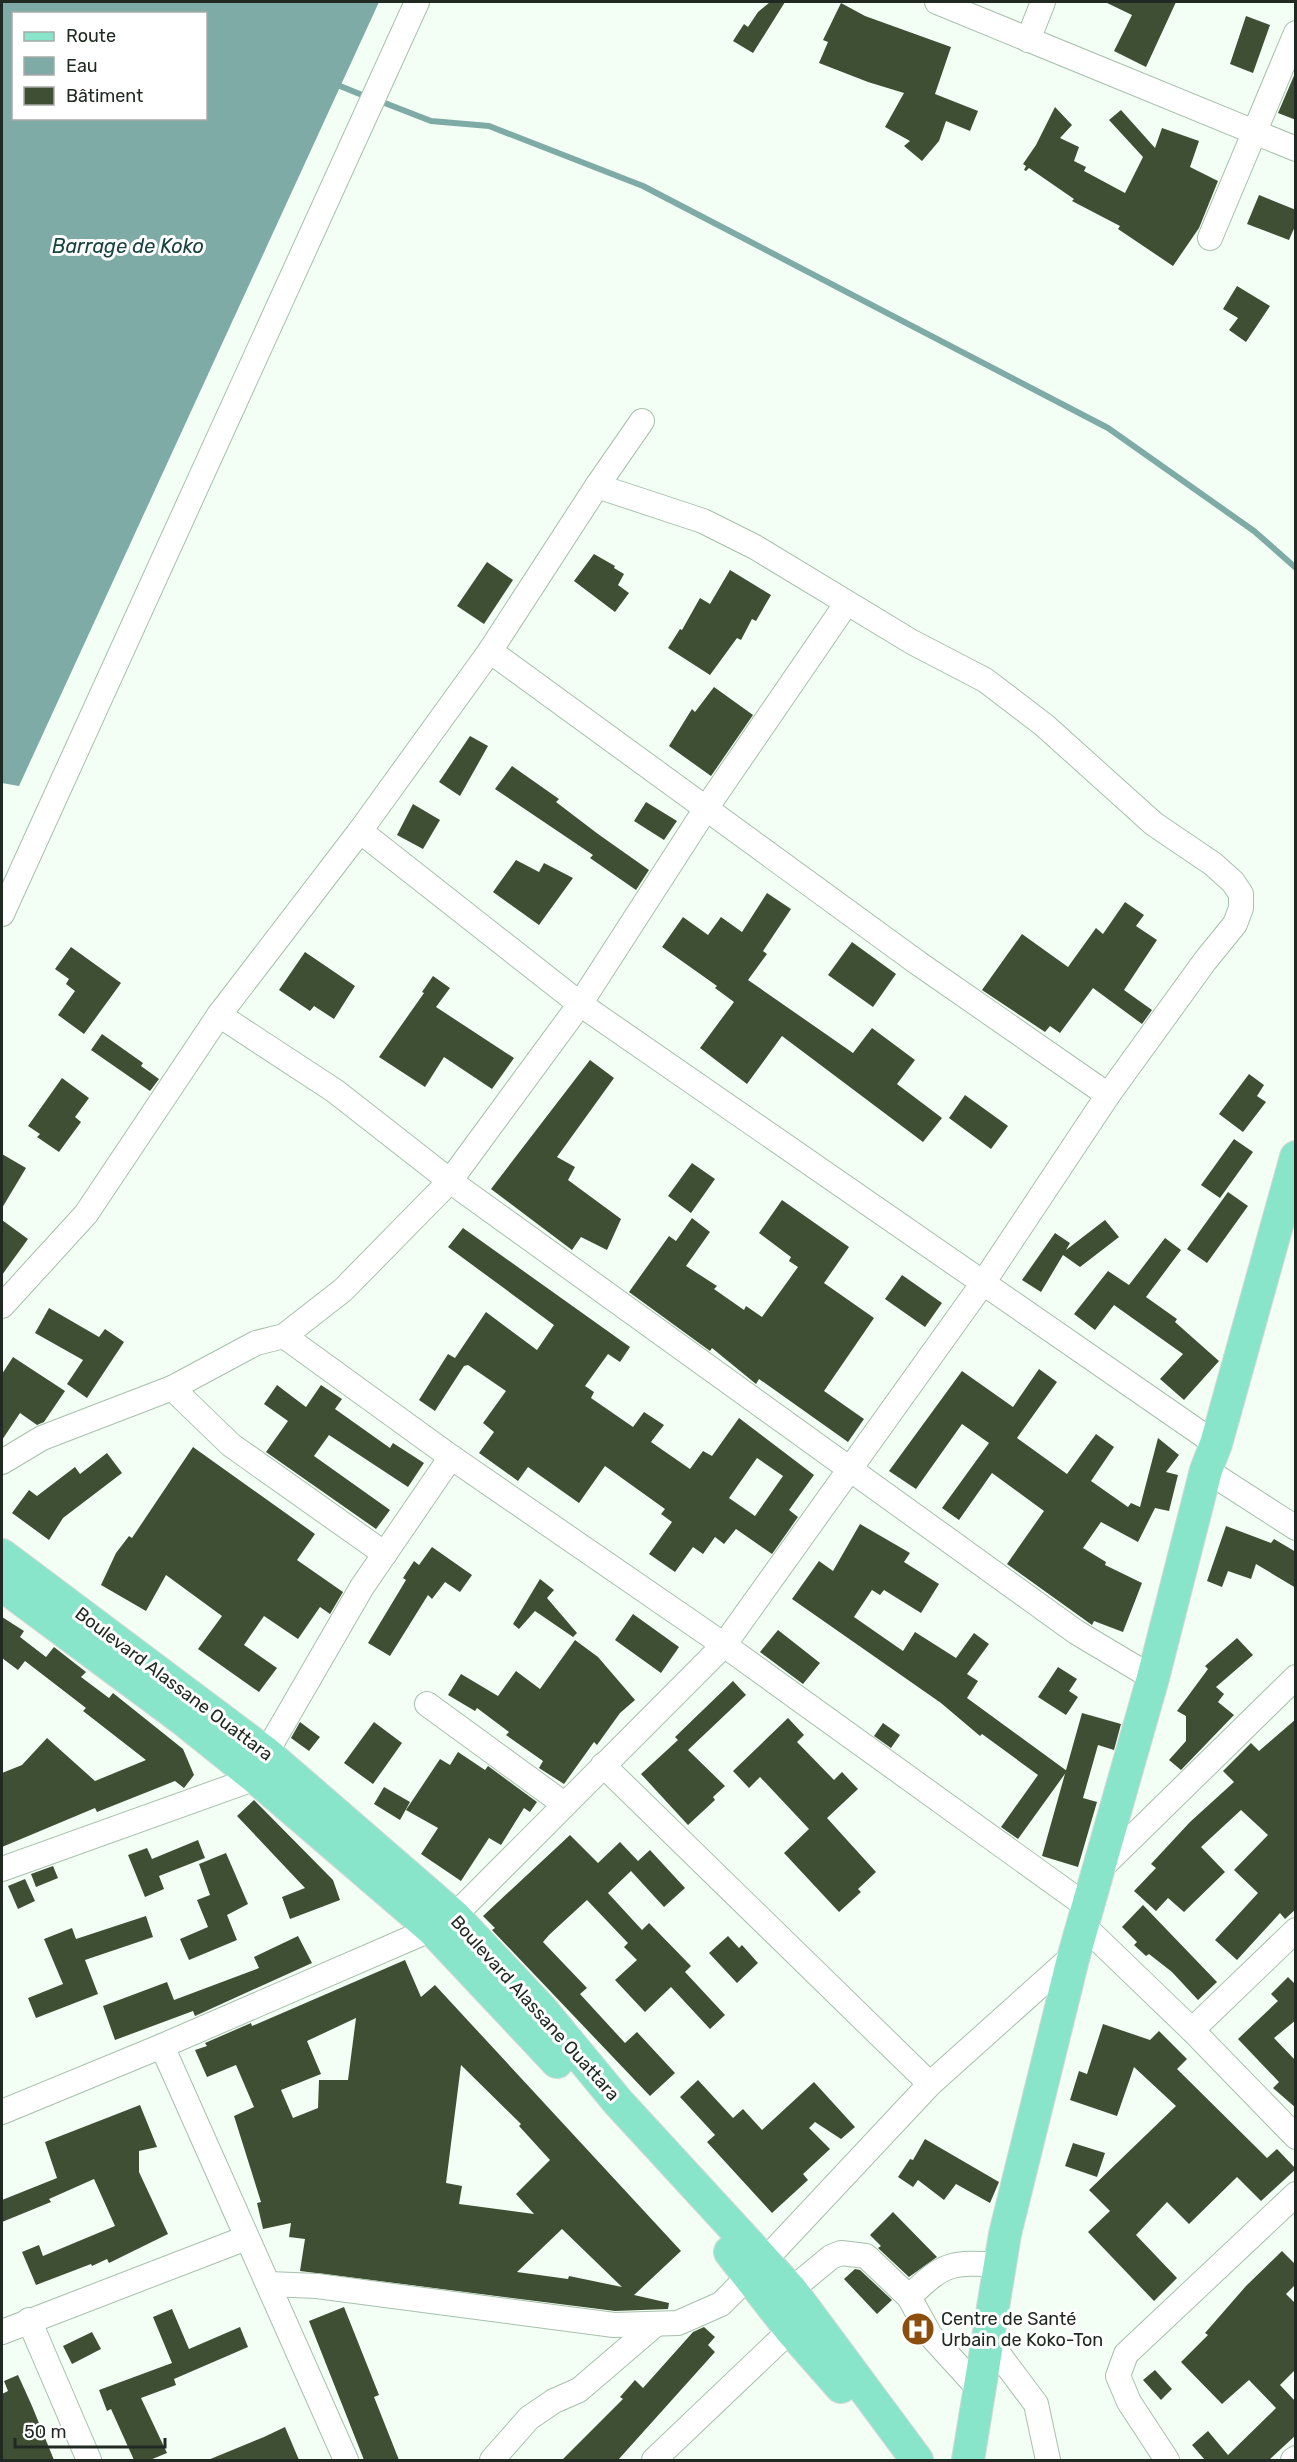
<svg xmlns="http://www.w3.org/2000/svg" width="1297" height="2462" font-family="Rubik,sans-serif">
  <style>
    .water { fill: #7eaba6; fill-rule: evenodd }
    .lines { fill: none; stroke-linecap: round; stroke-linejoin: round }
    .stream { stroke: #7eaba6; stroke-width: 6 }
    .building { fill: #3f4f33; fill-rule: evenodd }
    .minor-casing { stroke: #a7c0ab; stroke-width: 26 }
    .major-casing { stroke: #d7d9d7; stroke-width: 34 }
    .minor { stroke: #fff; stroke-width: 24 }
    .major { stroke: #89e5ca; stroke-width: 32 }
    .labels { text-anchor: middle; stroke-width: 6; stroke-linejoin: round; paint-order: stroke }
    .street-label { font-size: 18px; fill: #202a22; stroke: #fff }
    .poi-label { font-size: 18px; fill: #202a22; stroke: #fff; text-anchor: start }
    .water-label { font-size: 20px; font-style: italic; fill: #18433f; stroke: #fff }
  </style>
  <rect width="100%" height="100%" fill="#f3fef5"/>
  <path class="water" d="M2 2H379L19 786 2 783ZM14 14H206V118H14Z"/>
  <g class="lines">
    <g class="stream">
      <path d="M340 86 367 97"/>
      <path d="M377 100 431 121 489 126 643 186 1108 428 1254 531 1296 568"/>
    </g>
  </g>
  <g class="building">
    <path d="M770 2H785L753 53 733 41 744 24 748 27 758 12Z"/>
    <path d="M1105 2H1176L1146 67 1114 51 1132 15Z"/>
    <path d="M841 3 865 16 951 47 935 94 978 111 970 131 946 121 939 141 922 161 904 146 910 141 885 127 904 93 868 82 819 63 828 42 823 40Z"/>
    <path d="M1246 16 1270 25 1253 73 1230 64Z"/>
    <path d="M1296 71V120L1278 113Z"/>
    <path d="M1055 107 1072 125 1060 138 1079 147 1074 161 1086 167 1084 171 1125 193 1143 157 1109 120 1121 110 1155 148 1162 128 1199 141 1190 167 1218 181 1199 228 1173 266 1118 229 1120 226 1072 201 1074 199 1029 168 1026 171 1024 170 1026 166 1023 164 1036 145Z"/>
    <path d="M1259 195 1296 210V224L1289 240 1247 224Z"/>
    <path d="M1237 286 1270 306 1246 342 1229 330 1238 318 1223 309Z"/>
    <path d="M594 554 615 566 614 568 624 574 618 585 629 593 615 612 574 581Z"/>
    <path d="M487 562 513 580 484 624 457 606Z"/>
    <path d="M730 570 771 595 756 621 752 619 741 640 737 638 710 675 668 648 680 629 682 630 700 598 710 604Z"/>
    <path d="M714 687 753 715 711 776 669 746 692 709 695 712Z"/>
    <path d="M470 736 488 746 460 796 439 782Z"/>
    <path d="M512 766 559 799 556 802 598 834 649 870 636 890 590 858 593 855 495 789Z"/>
    <path d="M646 802 677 821 664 840 634 821Z"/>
    <path d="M413 804 440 820 423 849 397 835Z"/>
    <path d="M516 860 539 872 544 863 573 878 539 925 493 892Z"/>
    <path d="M767 893 791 909 763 951 767 954 748 980 853 1053 872 1028 915 1060 897 1084 942 1118 923 1142 782 1036 747 1084 700 1048 734 1002 715 988 717 986 662 947 683 917 708 935 721 917 742 932Z"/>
    <path d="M1125 902 1144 915 1136 926 1157 940 1124 990 1152 1010 1142 1024 1093 988 1060 1033 1050 1026 1045 1032 982 990 1022 934 1068 967 1096 928 1103 934Z"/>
    <path d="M852 942 896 974 873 1007 828 975Z"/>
    <path d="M71 947 121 983 84 1034 58 1015 75 991 66 984 69 979 55 969Z"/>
    <path d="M305 952 355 986 334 1019 314 1006 310 1011 279 990Z"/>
    <path d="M433 976 450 988 436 1007 514 1058 492 1089 444 1057 425 1087 379 1057 424 993 422 992Z"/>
    <path d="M102 1034 143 1063 141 1066 159 1079 150 1091 91 1050Z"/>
    <path d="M590 1060 614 1078 557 1157 575 1167 568 1180 621 1219 607 1250 581 1237 572 1250 491 1189Z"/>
    <path d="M1249 1074 1264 1085 1257 1096 1266 1102 1243 1132 1219 1114Z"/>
    <path d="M62 1078 89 1098 75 1117 81 1122 59 1152 37 1137 40 1134 28 1126Z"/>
    <path d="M965 1095 1008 1126 991 1149 949 1118Z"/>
    <path d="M1234 1139 1253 1152 1220 1198 1201 1185Z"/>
    <path d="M2 1154 26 1168 2 1208Z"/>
    <path d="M692 1163 715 1179 691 1213 668 1196Z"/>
    <path d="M1228 1192 1248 1206 1207 1263 1187 1249Z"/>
    <path d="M782 1200 849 1247 824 1283 874 1318 824 1391 864 1419 848 1442 759 1379 756 1384 712 1348 710 1351 629 1292 669 1236 676 1241 692 1218 710 1232 686 1266 717 1286 714 1289 744 1310 746 1306 762 1317 798 1267 789 1261 791 1257 759 1233Z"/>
    <path d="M2 1220 28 1239 2 1275Z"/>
    <path d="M1105 1220 1119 1237 1080 1267 1063 1255 1041 1292 1022 1280 1055 1233 1070 1243 1066 1250Z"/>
    <path d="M463 1228 630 1347 620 1362 608 1354 585 1386 594 1392 591 1398 633 1427 644 1412 664 1425 651 1442 690 1469 703 1451 712 1456 739 1418 814 1475 789 1510 798 1517 772 1554 736 1529 724 1544 715 1537 703 1554 693 1547 675 1572 649 1554 672 1522 661 1514 665 1509 605 1466 579 1503 528 1467 518 1481 479 1453 494 1432 483 1423 506 1391 468 1365 464 1366 435 1411 419 1400 448 1354 455 1358 486 1312 537 1350 554 1325 448 1247ZM757 1458 783 1476 755 1516 729 1498Z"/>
    <path d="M1165 1238 1181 1250 1146 1297 1177 1319 1175 1322 1219 1361 1184 1400 1160 1379 1183 1354 1114 1305 1095 1330 1074 1314 1108 1271 1129 1285Z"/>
    <path d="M902 1275 942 1303 925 1327 885 1299Z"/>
    <path d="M49 1308 99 1337 105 1329 124 1342 87 1398 67 1384 83 1360 35 1333Z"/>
    <path d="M13 1357 65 1391 44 1422 37 1425 20 1413 2 1440V1374Z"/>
    <path d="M1039 1369 1057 1382 1017 1438 1067 1474 1096 1434 1114 1447 1091 1481 1128 1507 1131 1503 1140 1507 1158 1438 1179 1455 1166 1472 1178 1475 1169 1511 1155 1508 1138 1542 1101 1522 1083 1548 1106 1562 1105 1565 1142 1583 1123 1632 1094 1621 1092 1625 1007 1564 1044 1511 992 1473 959 1520 942 1508 989 1443 962 1424 916 1489 889 1471 962 1371 1013 1407Z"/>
    <path d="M277 1385 306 1407 321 1385 342 1399 335 1409 390 1448 393 1443 424 1463 408 1487 329 1435 314 1456 390 1510 376 1529 266 1452 288 1421 264 1404Z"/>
    <path d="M193 1447 315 1534 297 1560 343 1592 330 1614 320 1607 298 1639 264 1616 244 1645 277 1668 259 1692 198 1649 222 1616 166 1575 146 1611 101 1585 116 1553 129 1536 132 1538Z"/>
    <path d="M107 1453 122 1473 63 1518 49 1540 12 1513 29 1490 37 1496 75 1467 80 1474Z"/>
    <path d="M860 1524 910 1553 904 1562 939 1584 921 1613 884 1590 880 1595 872 1590 854 1617 903 1651 915 1632 956 1658 974 1633 989 1644 967 1674 978 1681 967 1698 1067 1771 1018 1839 1001 1827 1038 1775 982 1734 980 1736 941 1703 792 1599 819 1561 833 1571Z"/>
    <path d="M1226 1526 1271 1543 1274 1539 1296 1552V1588L1256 1564 1251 1579 1228 1571 1222 1587 1207 1581Z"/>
    <path d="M432 1547 472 1575 460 1592 445 1582 432 1599 428 1595 390 1656 368 1643 406 1580 403 1578 414 1561 419 1565Z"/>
    <path d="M540 1579 554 1590 547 1598 577 1633 573 1637 535 1611 519 1629 513 1624Z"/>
    <path d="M633 1614 679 1647 661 1673 615 1640Z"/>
    <path d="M2 1617 24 1631 20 1637 46 1657 54 1647 86 1672 81 1677 109 1698 113 1693 183 1749 194 1775 184 1788 175 1781 97 1812 95 1808 2 1847V1773L22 1765 47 1738 95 1781 146 1760 83 1711 86 1708 25 1661 18 1670 2 1658Z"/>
    <path d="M778 1630 820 1663 803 1684 760 1652Z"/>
    <path d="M1237 1638 1253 1655 1216 1687 1224 1694 1218 1702 1234 1715 1181 1770 1169 1760 1186 1741V1716L1177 1711 1208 1669 1205 1666Z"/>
    <path d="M575 1640 598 1657 635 1700 620 1713 597 1745 594 1742 564 1784 539 1768 543 1761 506 1735 509 1732 477 1708 475 1711 448 1695 461 1674 498 1696 516 1671 540 1689Z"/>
    <path d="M1058 1667 1077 1679 1069 1691 1078 1697 1066 1715 1038 1697Z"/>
    <path d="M733 1681 746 1695 688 1750 725 1786 713 1797 715 1800 688 1825 641 1774 678 1740 675 1737Z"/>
    <path d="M1082 1713 1121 1724 1114 1750 1098 1745 1083 1798 1097 1802 1078 1867 1042 1856Z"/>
    <path d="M788 1718 804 1735 797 1742 834 1780 842 1772 858 1789 827 1818 876 1872 858 1889 861 1892 839 1912 784 1853 809 1829 760 1777 749 1788 733 1771Z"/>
    <path d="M1296 1719V1909L1285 1919 1280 1913 1237 1960 1215 1940 1258 1893 1234 1870 1268 1835 1241 1810 1201 1847 1225 1872 1184 1912 1168 1898 1156 1911 1134 1891 1156 1868 1151 1864 1190 1822 1234 1782 1223 1771 1251 1743 1259 1751Z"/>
    <path d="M300 1722 320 1737 309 1751 291 1738Z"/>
    <path d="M374 1722 402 1743 373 1784 344 1763Z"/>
    <path d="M883 1723 900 1735 891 1748 874 1736Z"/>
    <path d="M458 1752 485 1770 488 1766 537 1802 530 1812 524 1808 501 1845 489 1838 461 1881 421 1854 438 1828 406 1810 440 1759 450 1765Z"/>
    <path d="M384 1787 410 1802 400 1820 374 1804Z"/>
    <path d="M254 1800 333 1880 340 1900 290 1919 282 1897 305 1888 237 1816Z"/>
    <path d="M570 1835 598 1863 620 1842 638 1861 650 1850 685 1888 664 1907 631 1871 608 1893 642 1930 649 1923 691 1966 685 1972 725 2015 710 2029 671 1987 645 2012 615 1980 637 1960 624 1947 628 1943 587 1900 549 1935 543 1942 587 1988 580 1994 625 2043 637 2032 675 2073 650 2096 492 1930 495 1928 483 1916Z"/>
    <path d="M198 1840 205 1858 159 1876 164 1889 145 1897 128 1855 147 1848 152 1859Z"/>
    <path d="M226 1853 248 1904 227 1915 237 1940 189 1960 180 1939 208 1927 197 1900 210 1895 199 1864Z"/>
    <path d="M53 1866 58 1878 36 1887 31 1874Z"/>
    <path d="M25 1879 35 1901 18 1909 8 1886Z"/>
    <path d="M1143 1905 1217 1982 1198 2000 1172 1972 1149 1954 1146 1956 1134 1945 1137 1942 1122 1927Z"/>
    <path d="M146 1916 153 1937 85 1960 98 1994 36 2018 28 1998 63 1984 44 1939 72 1928 76 1939Z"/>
    <path d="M298 1936 312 1963 195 2016 193 2011 115 2040 103 2006 167 1982 174 2000 259 1968 254 1957Z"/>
    <path d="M728 1936 739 1948 742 1945 758 1963 737 1983 709 1953Z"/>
    <path d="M405 1960 421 1997 435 1985 681 2251 634 2295 669 2303 668 2309 615 2311 300 2271 305 2239 289 2237 291 2223 263 2229 257 2203 261 2202 234 2116 254 2107 236 2065 207 2077 195 2050 207 2046 205 2043 251 2023 252 2026ZM356 2018 348 2080H319L318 2108 293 2118 281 2090 321 2074 307 2041ZM461 2065 521 2124 519 2126 550 2160 516 2194 534 2214 459 2204 462 2186 446 2183ZM562 2229 622 2287 569 2276 568 2279 517 2272Z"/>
    <path d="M1288 1977 1296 1985V2020L1274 2038 1296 2061V2108L1273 2088 1279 2082 1238 2039 1278 2001 1271 1994Z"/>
    <path d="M1103 2024 1150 2040 1159 2031 1187 2059 1177 2069 1267 2158 1277 2149 1296 2169 1261 2201 1237 2177 1189 2224 1167 2202 1136 2235 1177 2278 1154 2301 1088 2232 1110 2211 1089 2190 1176 2106 1134 2067 1117 2116 1070 2100 1079 2071 1087 2074Z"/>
    <path d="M698 2080 733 2118 743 2109 762 2130 814 2082 855 2127 841 2139 815 2122 809 2128 830 2149 803 2174 808 2180 772 2213 707 2142 715 2135 680 2097Z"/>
    <path d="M140 2105 157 2147 139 2151V2172L168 2234 109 2263 107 2259 92 2266 91 2264 36 2285 22 2252 39 2245 43 2256 115 2226 94 2179 49 2199 51 2202 2 2222V2200L57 2178 45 2142Z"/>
    <path d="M925 2139 999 2182 990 2203 956 2184 944 2200 918 2180 913 2187 898 2177 910 2159 913 2160Z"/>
    <path d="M1073 2143 1105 2153 1097 2177 1065 2166Z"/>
    <path d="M893 2212 937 2257 909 2277 878 2248 881 2246 870 2235Z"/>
    <path d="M1282 2251 1296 2265V2284L1286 2294 1296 2304V2369L1280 2385 1296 2402V2435L1269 2460H1205L1192 2445 1208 2431 1228 2455 1276 2408 1249 2380 1222 2404 1181 2362 1208 2335 1205 2333 1246 2286Z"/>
    <path d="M855 2269 860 2270 892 2300 877 2314 844 2279Z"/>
    <path d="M344 2307 379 2395 374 2397 399 2460H364L309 2321Z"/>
    <path d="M172 2309 189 2349 240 2327 248 2347 174 2379 176 2385 141 2398 167 2453 150 2460H134L111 2409 107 2411 99 2390 172 2363 153 2317Z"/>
    <path d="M704 2327 715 2337 708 2345 715 2352 618 2460H562L623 2399 620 2397 635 2380 643 2388 693 2332Z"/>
    <path d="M92 2332 101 2349 72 2364 63 2346Z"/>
    <path d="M1155 2370 1172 2389 1161 2400 1143 2380Z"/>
    <path d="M18 2375 32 2406 54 2460H2V2394L8 2391 4 2381Z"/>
    <path d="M285 2427 299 2460H208L264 2437Z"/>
  </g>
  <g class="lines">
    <g class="minor-casing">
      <g id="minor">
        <path d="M937 2 1296 149"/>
        <path d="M1028 40 1043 2"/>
        <path d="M1210 238 1296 33"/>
        <path d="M490 651 918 963 1108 1095"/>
        <path d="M360 831 580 1004 1216 1444"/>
        <path d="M2 914 417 2"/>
        <path d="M219 1015 335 1091 450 1181 1076 1632 1153 1678"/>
        <path d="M2 1306 86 1214 219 1015 360 831 490 651 597 486 642 421"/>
        <path d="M284 1336 451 1457 724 1645 1089 1908"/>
        <path d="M172 1388 231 1445 385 1554"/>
        <path d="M2 1462 42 1438 172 1388 256 1343 284 1336 343 1290 450 1181 580 1004 707 807 846 604"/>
        <path d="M1206 1470 1296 1528"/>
        <path d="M427 1704 564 1804"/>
        <path d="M603 1765 930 2084"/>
        <path d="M2 1869 256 1778 266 1753 362 1587 451 1457"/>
        <path d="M1098 1871 1296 1677"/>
        <path d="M1084 1926 1192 2030 1296 2137"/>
        <path d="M1192 2030 1296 1930"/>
        <path d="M162 2046 346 2460"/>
        <path d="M2 2112 162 2046 432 1929 454 1916 724 1645 983 1283 1108 1095 1205 961 1235 924 1241 908V894L1233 882 1213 864 1154 824 1044 725 985 680 912 642 755 547 703 521 597 486"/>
        <path d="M269 2284 317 2286 614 2325 678 2323 721 2304 765 2260 930 2084 1074 1955"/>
        <path d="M791 2290 831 2257 841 2253 866 2256 909 2297 930 2335 980 2390"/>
        <path d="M909 2297C945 2262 951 2262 1001 2265"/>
        <path d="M29 2320 89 2460"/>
        <path d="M2 2332 246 2238"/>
        <path d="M988 2340 1036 2404 1048 2460"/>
        <path d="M492 2460 529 2418 554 2401 579 2390 656 2324"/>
        <path d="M654 2460 803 2318"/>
        <path d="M1167 2460 1129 2402 1118 2376 1126 2354 1296 2194"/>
        <path d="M1293 2460 1296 2458"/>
      </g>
    </g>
    <g class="major-casing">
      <g id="major">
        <path d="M2 1555 266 1753 454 1916 542 2010 618 2102 791 2290 917 2460"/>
        <path d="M2 1585 181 1718 256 1778 432 1929 557 2062"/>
        <path d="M730 2252 790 2329 841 2387"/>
        <path d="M968 2460 1005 2234 1074 1955 1153 1678 1206 1470 1216 1444 1296 1157"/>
      </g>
    </g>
    <use href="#minor" class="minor"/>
    <use href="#major" class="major"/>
  </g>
  <defs>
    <g id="hospital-disc" transform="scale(1.725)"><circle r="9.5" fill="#8b4e0d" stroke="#fff"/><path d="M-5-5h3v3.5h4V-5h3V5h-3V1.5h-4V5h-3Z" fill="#fff"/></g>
  </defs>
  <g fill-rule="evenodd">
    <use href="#hospital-disc" x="918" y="2329"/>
  </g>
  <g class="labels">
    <g class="street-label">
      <text transform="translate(174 1684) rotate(37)" y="6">Boulevard Alassane Ouattara</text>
      <text transform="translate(535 2008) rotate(48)" y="6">Boulevard Alassane Ouattara</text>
    </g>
    <g class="poi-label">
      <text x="941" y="2325">Centre de Santé<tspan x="941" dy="21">Urbain de Koko-Ton</tspan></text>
    </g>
    <g class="water-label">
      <text x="128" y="253">Barrage de Koko</text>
    </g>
  </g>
  <rect width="1297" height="2462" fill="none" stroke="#202a22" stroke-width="6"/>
  <rect x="12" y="12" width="195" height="108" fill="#ffffff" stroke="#a6aaa7" stroke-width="1.5"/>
  <rect x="24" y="32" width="30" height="9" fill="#89e5ca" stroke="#a6aaa7" stroke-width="1.5"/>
  <text x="66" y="42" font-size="18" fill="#202a22">Route</text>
  <rect x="24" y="57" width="30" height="18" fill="#7eaba6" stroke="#a6aaa7" stroke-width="1.5"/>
  <text x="66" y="72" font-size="18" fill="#202a22">Eau</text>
  <rect x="24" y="87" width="30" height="18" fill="#3f4f33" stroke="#a6aaa7" stroke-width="1.5"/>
  <text x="66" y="102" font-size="18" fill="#202a22">Bâtiment</text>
  <path d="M15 2438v9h150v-9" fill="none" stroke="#202a22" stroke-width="3"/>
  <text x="24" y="2438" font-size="18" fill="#202a22" stroke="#ffffff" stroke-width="4.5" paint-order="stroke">50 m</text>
</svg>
